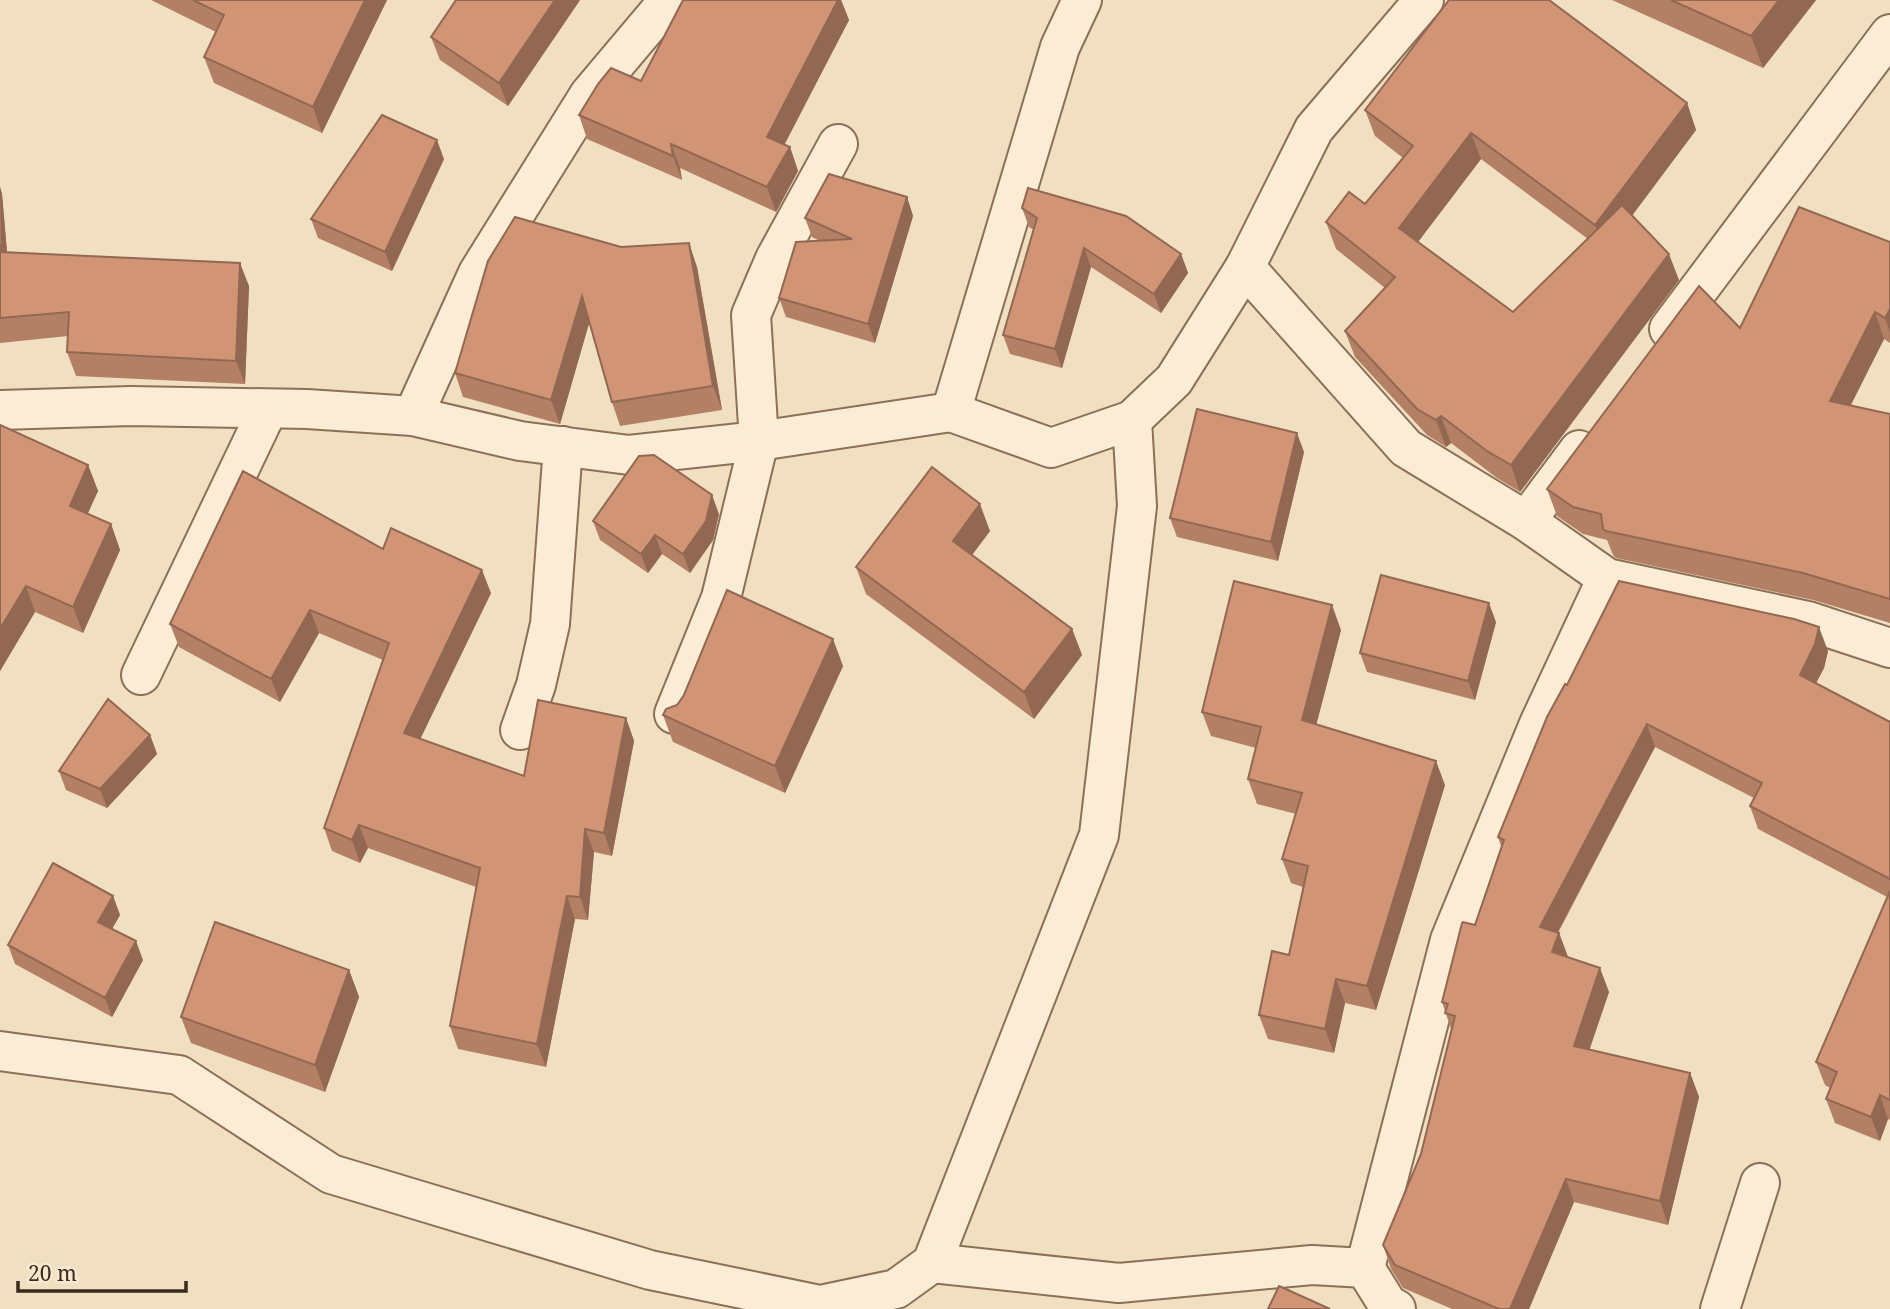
<svg xmlns="http://www.w3.org/2000/svg" width="1890" height="1309" font-family="'Noto Serif',serif">
  <style>
    .lines { fill: none; stroke-linecap: round; stroke-linejoin: round }
    .minor-casing { stroke: #8b7057; stroke-width: 42 }
    .minor { stroke: #fbedd5; stroke-width: 38 }
    .wall { fill: #b48065; fill-rule: evenodd }
    .shaded-wall { fill: #926852 }
    .building { fill: #d19575; stroke: #926852; stroke-width: 2 }
  </style>
  <rect width="100%" height="100%" fill="#f1dfc1"/>
  <g class="lines">
    <g class="minor-casing">
      <g id="minor">
        <path d="M1245 267 1406 448 1526 521 1607 578 1808 621 1890 648"/>
        <path d="M1669 329 1890 34"/>
        <path d="M0 410 131 406 307 409 413 416 520 441 629 455 759 441 951 412 1051 448 1132 420 1174 380 1245 267 1314 129 1424 0"/>
        <path d="M951 412 1060 47 1082 0"/>
        <path d="M413 416 478 273 589 95 669 0"/>
        <path d="M1526 521 1579 450"/>
        <path d="M141 675 268 409"/>
        <path d="M674 714 721 598 759 441 751 315 775 259 838 144"/>
        <path d="M520 730 536 685 550 624 563 446"/>
        <path d="M0 1051 179 1075 331 1174 650 1270 820 1305 896 1289 932 1263 1099 835 1137 506 1132 420"/>
        <path d="M932 1263 1119 1283 1312 1265 1365 1268 1450 940 1539 724 1607 578"/>
        <path d="M1365 1268 1388 1305 1396 1309"/>
        <path d="M1720 1309 1760 1183"/>
      </g>
    </g>
    <use href="#minor" class="minor"/>
  </g>
  <g class="wall">
    <path d="M151 0H387L322 133 214 83 204 57 216 32Z"/>
    <path d="M580 0 508 106 440 60 431 37Z"/>
    <path d="M683 0H841L849 20 784 144 790 147 798 171 776 212 680 168 682 180 587 139 579 115 641 81Z"/>
    <path d="M1612 0H1816L1763 68Z"/>
    <path d="M1687 103 1696 130 1632 215 1679 280 1520 492 1497 478 1451 443 1446 447 1427 435 1355 357 1345 331 1385 288 1336 249 1326 222 1365 204 1403 158 1375 136 1365 110ZM1481 159 1588 239 1513 312 1418 242Z"/>
    <path d="M444 159 392 271 318 238 311 219Z"/>
    <path d="M0 187 2 194 7 252 249 286 245 384 76 376 67 352 68 336 0 343Z"/>
    <path d="M907 197 913 216 875 343 786 317 779 298 820 241 812 237 805 218Z"/>
    <path d="M1022 208 1181 254 1188 273 1161 313 1091 267 1062 368 1010 354 1003 335 1034 230 1029 227Z"/>
    <path d="M1890 242V343L1884 339 1851 405 1890 414V623L1813 600 1616 558 1613 555 1607 540 1583 534 1557 516 1547 489Z"/>
    <path d="M621 247 697 267 722 410 620 426 612 402 589 323 560 424 463 397 455 373Z"/>
    <path d="M0 425 88 465 98 491 87 514 111 524 120 550 83 633 35 612 0 671Z"/>
    <path d="M1304 452 1278 561 1177 537 1170 518Z"/>
    <path d="M719 514 713 540 690 573 662 554 648 573 600 540 593 521Z"/>
    <path d="M990 531 972 555 1072 629 1082 655 1034 719 866 594 856 567Z"/>
    <path d="M383 549 491 593 420 739 524 776 626 718 634 741 612 856 594 852 588 920 575 919 546 1067 458 1049 450 1026 476 887 368 848 360 863 332 851 324 828 383 660 319 633 280 702 179 647 170 624Z"/>
    <path d="M1496 622 1475 700 1367 672 1360 653Z"/>
    <path d="M1341 630 1316 725 1445 785 1376 1010 1345 1003 1334 1053 1268 1039 1259 1015 1289 955 1303 887 1291 883 1282 859 1296 814 1257 804 1248 779 1256 748 1211 736 1202 712Z"/>
    <path d="M1828 651 1824 668 1816 683 1890 722V1120L1888 1119 1880 1141 1835 1123 1826 1099 1830 1088 1825 1085 1816 1062 1887 897 1758 829 1750 806 1754 798 1655 747 1558 933H1559L1568 957 1609 992 1589 1049 1690 1073 1699 1097 1668 1225 1574 1202 1529 1309H1452L1403 1288 1391 1269 1383 1245 1421 1154 1452 1032 1442 1002 1475 925 1501 846 1498 837 1567 685Z"/>
    <path d="M843 666 785 793 673 742 663 715Z"/>
    <path d="M150 735 157 754 107 808 66 790 59 771Z"/>
    <path d="M113 896 120 915 112 929 143 960 112 1017 15 964 8 945Z"/>
    <path d="M349 970 359 997 325 1092 191 1043 181 1017Z"/>
  </g>
  <g class="shaded-wall">
    <path d="M365 0H387L322 133 313 107Z"/>
    <path d="M555 0H580L508 106 499 83Z"/>
    <path d="M838 0H841L849 20 776 161 767 137Z"/>
    <path d="M1779 0H1816L1763 68 1751 36Z"/>
    <path d="M1687 103 1696 130 1605 252 1595 225Z"/>
    <path d="M1471 133 1481 159 1408 255 1399 228Z"/>
    <path d="M437 140 444 159 392 271 385 252Z"/>
    <path d="M671 144 680 168 682 180 673 156Z"/>
    <path d="M790 147 798 171 776 212 767 187Z"/>
    <path d="M0 187 2 194 9 276 1 252Z"/>
    <path d="M907 197 913 216 875 343 868 324Z"/>
    <path d="M689 243 697 267 722 410 713 386Z"/>
    <path d="M1084 248 1091 267 1062 368 1055 349Z"/>
    <path d="M1181 254 1188 273 1161 313 1154 294Z"/>
    <path d="M1669 254 1679 280 1520 492 1511 465Z"/>
    <path d="M240 263 249 286 245 384 236 361Z"/>
    <path d="M582 296 590 320 560 424 551 400Z"/>
    <path d="M1890 309V333L1885 318Z"/>
    <path d="M1875 312 1884 339 1839 428 1830 401Z"/>
    <path d="M1441 416 1451 443 1446 447 1436 420Z"/>
    <path d="M1297 433 1304 452 1278 561 1271 542Z"/>
    <path d="M88 465 98 491 80 531 70 506Z"/>
    <path d="M712 495 719 514 713 540 690 573 683 554Z"/>
    <path d="M980 504 990 531 963 567 953 541Z"/>
    <path d="M111 524 120 550 83 633 73 607Z"/>
    <path d="M655 535 662 554 648 573 641 554Z"/>
    <path d="M482 570 491 593 412 756 404 733Z"/>
    <path d="M26 586 35 612 0 671V629Z"/>
    <path d="M1489 603 1496 622 1475 700 1468 681Z"/>
    <path d="M1332 605 1341 630 1311 745 1302 720Z"/>
    <path d="M310 610 319 633 280 702 271 679Z"/>
    <path d="M1819 627 1828 651 1824 668 1808 698 1800 675Z"/>
    <path d="M1072 629 1082 655 1034 719 1024 692Z"/>
    <path d="M833 639 843 666 785 793 775 766Z"/>
    <path d="M626 718 634 741 612 856 604 833Z"/>
    <path d="M1647 724 1655 747 1548 950 1540 927Z"/>
    <path d="M150 735 157 754 107 808 100 789Z"/>
    <path d="M1436 761 1445 785 1376 1010 1367 986Z"/>
    <path d="M359 825 368 848 360 863 352 840Z"/>
    <path d="M585 829 594 852 588 920 580 897Z"/>
    <path d="M113 896 120 915 105 941 98 922Z"/>
    <path d="M567 896 575 919 546 1067 537 1044Z"/>
    <path d="M1559 933 1568 957 1561 976 1552 952Z"/>
    <path d="M136 941 143 960 112 1017 105 998Z"/>
    <path d="M1600 968 1609 992 1583 1069 1574 1046Z"/>
    <path d="M349 970 359 997 325 1092 315 1065Z"/>
    <path d="M1336 979 1345 1003 1334 1053 1325 1029Z"/>
    <path d="M1690 1073 1699 1097 1668 1225 1660 1201Z"/>
    <path d="M1880 1095 1888 1119 1880 1141 1871 1117Z"/>
    <path d="M1566 1179 1574 1202 1529 1309H1510Z"/>
  </g>
  <g class="building">
    <path d="M193 0H365L313 107 204 57 224 15Z"/>
    <path d="M456 0H555L499 83 431 37Z"/>
    <path d="M683 0H838L767 137 790 147 767 187 671 144 673 156 579 115 598 84 611 68 641 81Z"/>
    <path d="M1449 0H1549L1687 103 1595 225 1471 133 1399 228 1513 312 1622 205 1669 254 1511 465 1487 451 1441 416 1436 420 1417 409 1345 331 1395 277 1326 222 1349 192 1365 204 1413 146 1365 110Z"/>
    <path d="M1671 0H1779L1751 36Z"/>
    <path d="M382 115 437 140 385 252 311 219Z"/>
    <path d="M829 174 907 197 868 324 779 298 796 242 852 239 805 218Z"/>
    <path d="M1028 188 1126 216 1181 254 1154 294 1084 248 1055 349 1003 335 1037 218 1022 208Z"/>
    <path d="M1799 207 1890 242V309L1885 318 1875 312 1830 401 1890 414V599L1803 573 1606 531 1603 529 1601 514 1573 507 1547 489 1699 286 1740 328Z"/>
    <path d="M515 217 621 247 689 243 713 386 612 402 582 296 551 400 455 373 488 261Z"/>
    <path d="M0 244 1 252 240 263 236 361 67 352 69 312 0 318Z"/>
    <path d="M1197 409 1297 433 1271 542 1170 518Z"/>
    <path d="M0 425 88 465 70 506 111 524 73 607 26 586 0 629Z"/>
    <path d="M654 455 712 495 706 521 683 554 655 535 641 554 593 521 639 456Z"/>
    <path d="M932 467 980 504 953 541 1072 629 1024 692 856 567Z"/>
    <path d="M243 471 383 549 391 528 482 570 404 733 524 776 538 700 626 718 604 833 585 829 580 897 567 896 537 1044 450 1026 480 868 359 825 352 840 324 828 389 643 310 610 271 679 170 624Z"/>
    <path d="M1381 575 1489 603 1468 681 1360 653Z"/>
    <path d="M1234 581 1332 605 1302 720 1436 761 1367 986 1336 979 1325 1029 1259 1015 1272 951 1289 955 1308 866 1282 859 1302 793 1248 779 1261 727 1202 712Z"/>
    <path d="M1619 581 1794 619 1819 627 1815 644 1800 675 1890 722V879L1750 806 1762 783 1647 724 1540 927 1559 933 1552 952 1600 968 1574 1046 1690 1073 1660 1201 1566 1179 1510 1309H1499L1395 1265 1383 1245 1421 1154 1455 1016 1445 1013 1448 1004 1442 1002 1462 923 1463 922 1475 925 1504 840 1498 837 1547 717 1565 684 1567 685Z"/>
    <path d="M727 590 833 639 775 766 663 715 666 709 677 705 684 695Z"/>
    <path d="M108 699 150 735 100 789 59 771Z"/>
    <path d="M53 863 113 896 98 922 136 941 105 998 8 945Z"/>
    <path d="M1890 891V1100L1880 1095 1871 1117 1826 1099 1837 1072 1816 1062Z"/>
    <path d="M215 922 349 970 315 1065 181 1017Z"/>
    <path d="M1279 1286 1330 1309H1268Z"/>
  </g>
  <path d="M18 1281v10h168v-10" fill="none" stroke="#3a291d" stroke-width="3.5"/>
  <text x="28" y="1281" font-size="21" fill="#3a291d" stroke="#f7ead1" stroke-width="5" paint-order="stroke">20 m</text>
</svg>
